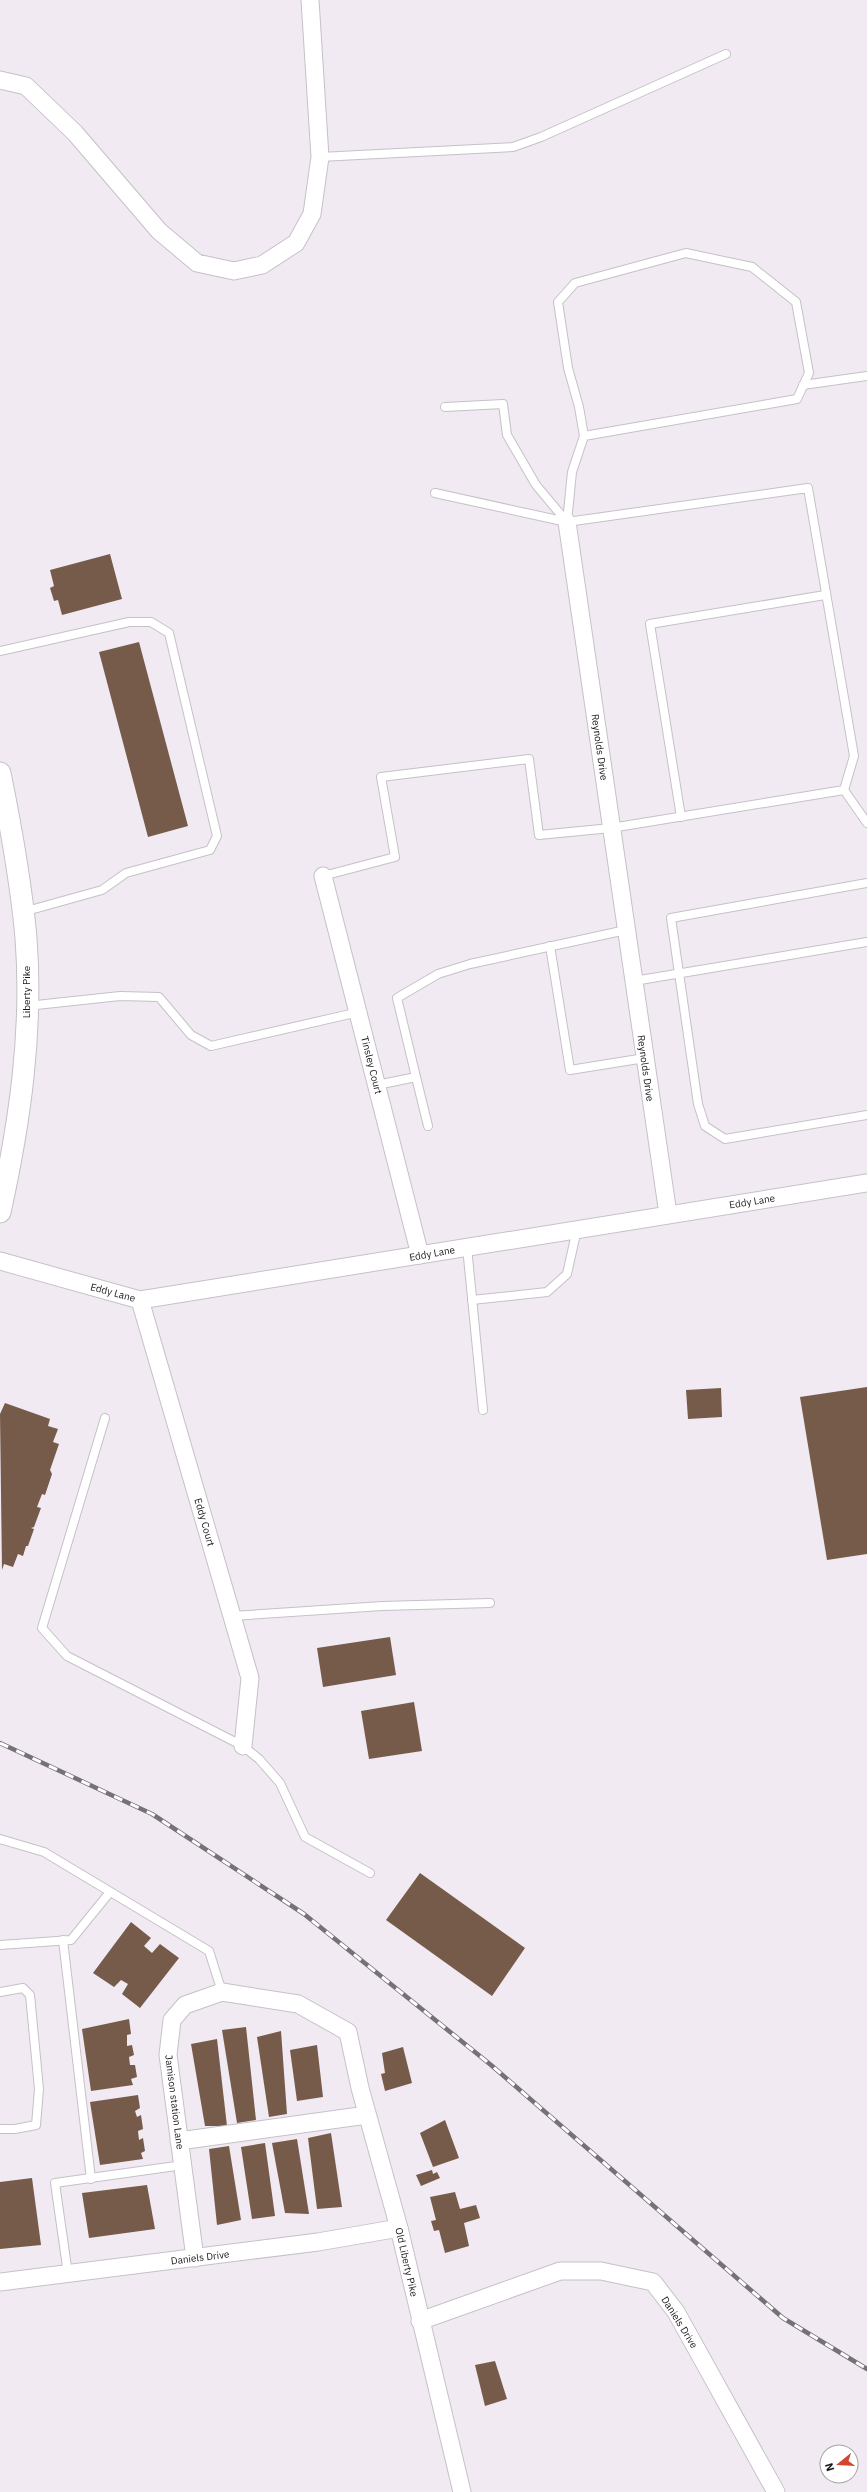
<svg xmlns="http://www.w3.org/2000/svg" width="867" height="2492" font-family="'IBM Plex Sans',sans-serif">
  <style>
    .building { fill: #765b4a }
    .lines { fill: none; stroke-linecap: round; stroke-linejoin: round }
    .service-casing { stroke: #c6c0c8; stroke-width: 10 }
    .minor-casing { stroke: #c6c0c8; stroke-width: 19 }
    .tertiary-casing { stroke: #c6c0c8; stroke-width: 23 }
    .service { stroke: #fff; stroke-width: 8 }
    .minor { stroke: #fff; stroke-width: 17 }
    .tertiary { stroke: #fff; stroke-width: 21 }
    .rail-casing { stroke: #757177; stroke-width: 4.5 }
    .rail { stroke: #fff; stroke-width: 3; stroke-dasharray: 9; stroke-linecap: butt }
    .labels { text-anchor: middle; stroke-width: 4; stroke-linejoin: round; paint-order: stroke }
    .street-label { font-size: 10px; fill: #1a181b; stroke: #fff }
  </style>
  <rect width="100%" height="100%" fill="#f1eaf3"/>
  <g class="building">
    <path d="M110 554 122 599 62 615 58 600 54 601 50 588 54 586 50 570Z"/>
    <path d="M139 642 188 826 148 837 99 652Z"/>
    <path d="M867 1387V1554L827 1560 800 1397Z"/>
    <path d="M721 1388 722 1417 688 1419 686 1390Z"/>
    <path d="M5 1403 50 1419 48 1426 58 1429 53 1442 59 1444 50 1470 52 1474 45 1495 42 1494 37 1507 41 1508 34 1527 31 1528 34 1529 28 1546H26L23 1556 18 1554 13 1567 4 1564 2 1570 0 1414Z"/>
    <path d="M390 1637 396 1675 323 1687 317 1648Z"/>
    <path d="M414 1702 422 1751 369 1759 361 1711Z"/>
    <path d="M420 1873 525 1948 492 1996 386 1920Z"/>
    <path d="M131 1922 151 1938 144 1946 152 1953 160 1944 179 1958 140 2008 122 1994 128 1984 121 1980 114 1987 93 1973Z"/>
    <path d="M129 2019 131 2034 127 2035V2046L132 2045 134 2055 129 2057 130 2065H135L137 2077 131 2079 133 2085 91 2091 82 2029Z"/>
    <path d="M246 2027 256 2120 237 2123 222 2030Z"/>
    <path d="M281 2031 287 2114 269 2117 257 2037Z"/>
    <path d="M217 2039 227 2126H205L191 2044Z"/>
    <path d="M317 2045 323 2097 297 2101 290 2050Z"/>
    <path d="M403 2047 412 2083 385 2091 381 2074 385 2073 382 2053Z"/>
    <path d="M138 2095 140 2108 135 2111 137 2117 141 2115 143 2129 138 2131 139 2140 143 2138 145 2151 141 2153 143 2159 100 2165 90 2102Z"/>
    <path d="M445 2120 459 2158 433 2167 420 2133Z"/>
    <path d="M331 2133 342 2207 317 2209 308 2138Z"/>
    <path d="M297 2139 309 2214 285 2213 272 2143Z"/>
    <path d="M265 2143 275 2216 252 2219 241 2147Z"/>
    <path d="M229 2146 241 2220 217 2225 209 2149Z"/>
    <path d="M432 2170 433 2174 437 2172 440 2178 421 2186 416 2175Z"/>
    <path d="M32 2178 41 2245 0 2249V2182Z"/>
    <path d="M147 2185 155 2229 89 2238 82 2193Z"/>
    <path d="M455 2192 460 2209 476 2205 480 2218 464 2223 469 2246 445 2253 439 2230 434 2231 431 2221 436 2220 430 2197Z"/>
    <path d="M495 2361 507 2399 485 2406 475 2365Z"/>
  </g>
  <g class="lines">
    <g class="service-casing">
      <g id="service">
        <path d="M320 157 513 147 541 137 726 54"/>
        <path d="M803 385 867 376"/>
        <path d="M445 407 503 404 507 435 536 485 567 522"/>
        <path d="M567 522 572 472 584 436 579 407 568 368 558 302 575 283 686 253 752 267 796 302 809 373 797 399 584 436"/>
        <path d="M0 651 129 622H151L169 633 217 836 210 850 126 873 102 890 23 912"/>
        <path d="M844 790 867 823"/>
        <path d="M681 817 650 624 825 595"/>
        <path d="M323 876 395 857 381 777 529 759 539 835 611 828 844 790 854 756 808 488 567 522 435 493"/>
        <path d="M867 883 671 918 698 1104 705 1126 725 1139 867 1115"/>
        <path d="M550 946 570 1070 645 1058"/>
        <path d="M634 981 867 942"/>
        <path d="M27 1006 120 996 159 997 191 1035 211 1046 359 1012"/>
        <path d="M416 1077 428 1126"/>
        <path d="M377 1085 416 1077 397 998 438 974 470 964 626 930"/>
        <path d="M467 1247 483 1410"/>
        <path d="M472 1300 547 1292 567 1274 577 1229"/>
        <path d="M105 1418 42 1628 67 1656 243 1746 259 1759 280 1783 305 1837 370 1873"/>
        <path d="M232 1616 382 1606 490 1603"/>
        <path d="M0 1839 44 1852 209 1951 222 1992"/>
        <path d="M63 1940 91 2179"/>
        <path d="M0 1945 71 1940 110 1892"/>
        <path d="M0 1992 23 1988 30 1995 39 2089 36 2125 15 2129H0"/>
        <path d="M68 2274 55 2183 183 2165"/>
      </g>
    </g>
    <g class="minor-casing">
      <g id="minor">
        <path d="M0 80 26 86 75 133 159 231 197 263 234 271 262 265 296 243 312 214 320 157 310 0"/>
        <path d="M567 522 668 1214"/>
        <path d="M323 876 420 1255"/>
        <path d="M0 1261 140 1300 867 1183"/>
        <path d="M140 1300 250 1678 243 1746"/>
        <path d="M179 2141 367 2115"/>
        <path d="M195 2258 168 2055 172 2020 185 2005 222 1992 298 2004 348 2032 360 2088 399 2228 462 2492"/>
        <path d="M0 2282 318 2242 399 2228"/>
        <path d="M420 2321 560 2271H601L653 2282 676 2312 776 2492"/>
      </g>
    </g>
    <g class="tertiary-casing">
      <path id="tertiary" d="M0 773C11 827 21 882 26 938 33 1030 20 1122 0 1212"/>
    </g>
    <use href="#service" class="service"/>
    <use href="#minor" class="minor"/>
    <use href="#tertiary" class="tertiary"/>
    <g class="rail-casing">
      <path id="rail" d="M0 1743 152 1814 304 1914 491 2065 783 2318 867 2369"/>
    </g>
    <use href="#rail" class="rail"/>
  </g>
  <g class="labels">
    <g class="street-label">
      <text transform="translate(600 747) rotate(82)" y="4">Reynolds Drive</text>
      <text transform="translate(26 992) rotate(-90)" y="4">Liberty Pike</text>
      <text transform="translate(372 1065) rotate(76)" y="4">Tinsley Court</text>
      <text transform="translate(646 1068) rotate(82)" y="4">Reynolds Drive</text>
      <text transform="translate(752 1201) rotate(-9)" y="4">Eddy Lane</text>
      <text transform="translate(432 1253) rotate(-10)" y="4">Eddy Lane</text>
      <text transform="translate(113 1292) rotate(15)" y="4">Eddy Lane</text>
      <text transform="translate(205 1522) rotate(74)" y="4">Eddy Court</text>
      <text transform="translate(175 2102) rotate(83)" y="4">Jamison station Lane</text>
      <text transform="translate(200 2257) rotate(-7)" y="4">Daniels Drive</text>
      <text transform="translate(407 2262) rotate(77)" y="4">Old Liberty Pike</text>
      <text transform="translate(680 2322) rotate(58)" y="4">Daniels Drive</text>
    </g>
  </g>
  <g transform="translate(839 2464) rotate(252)"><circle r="19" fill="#ffffff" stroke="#a3a3a4"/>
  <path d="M0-3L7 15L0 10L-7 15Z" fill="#d34731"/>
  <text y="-6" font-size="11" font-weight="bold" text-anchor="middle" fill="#1a181b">N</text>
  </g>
</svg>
